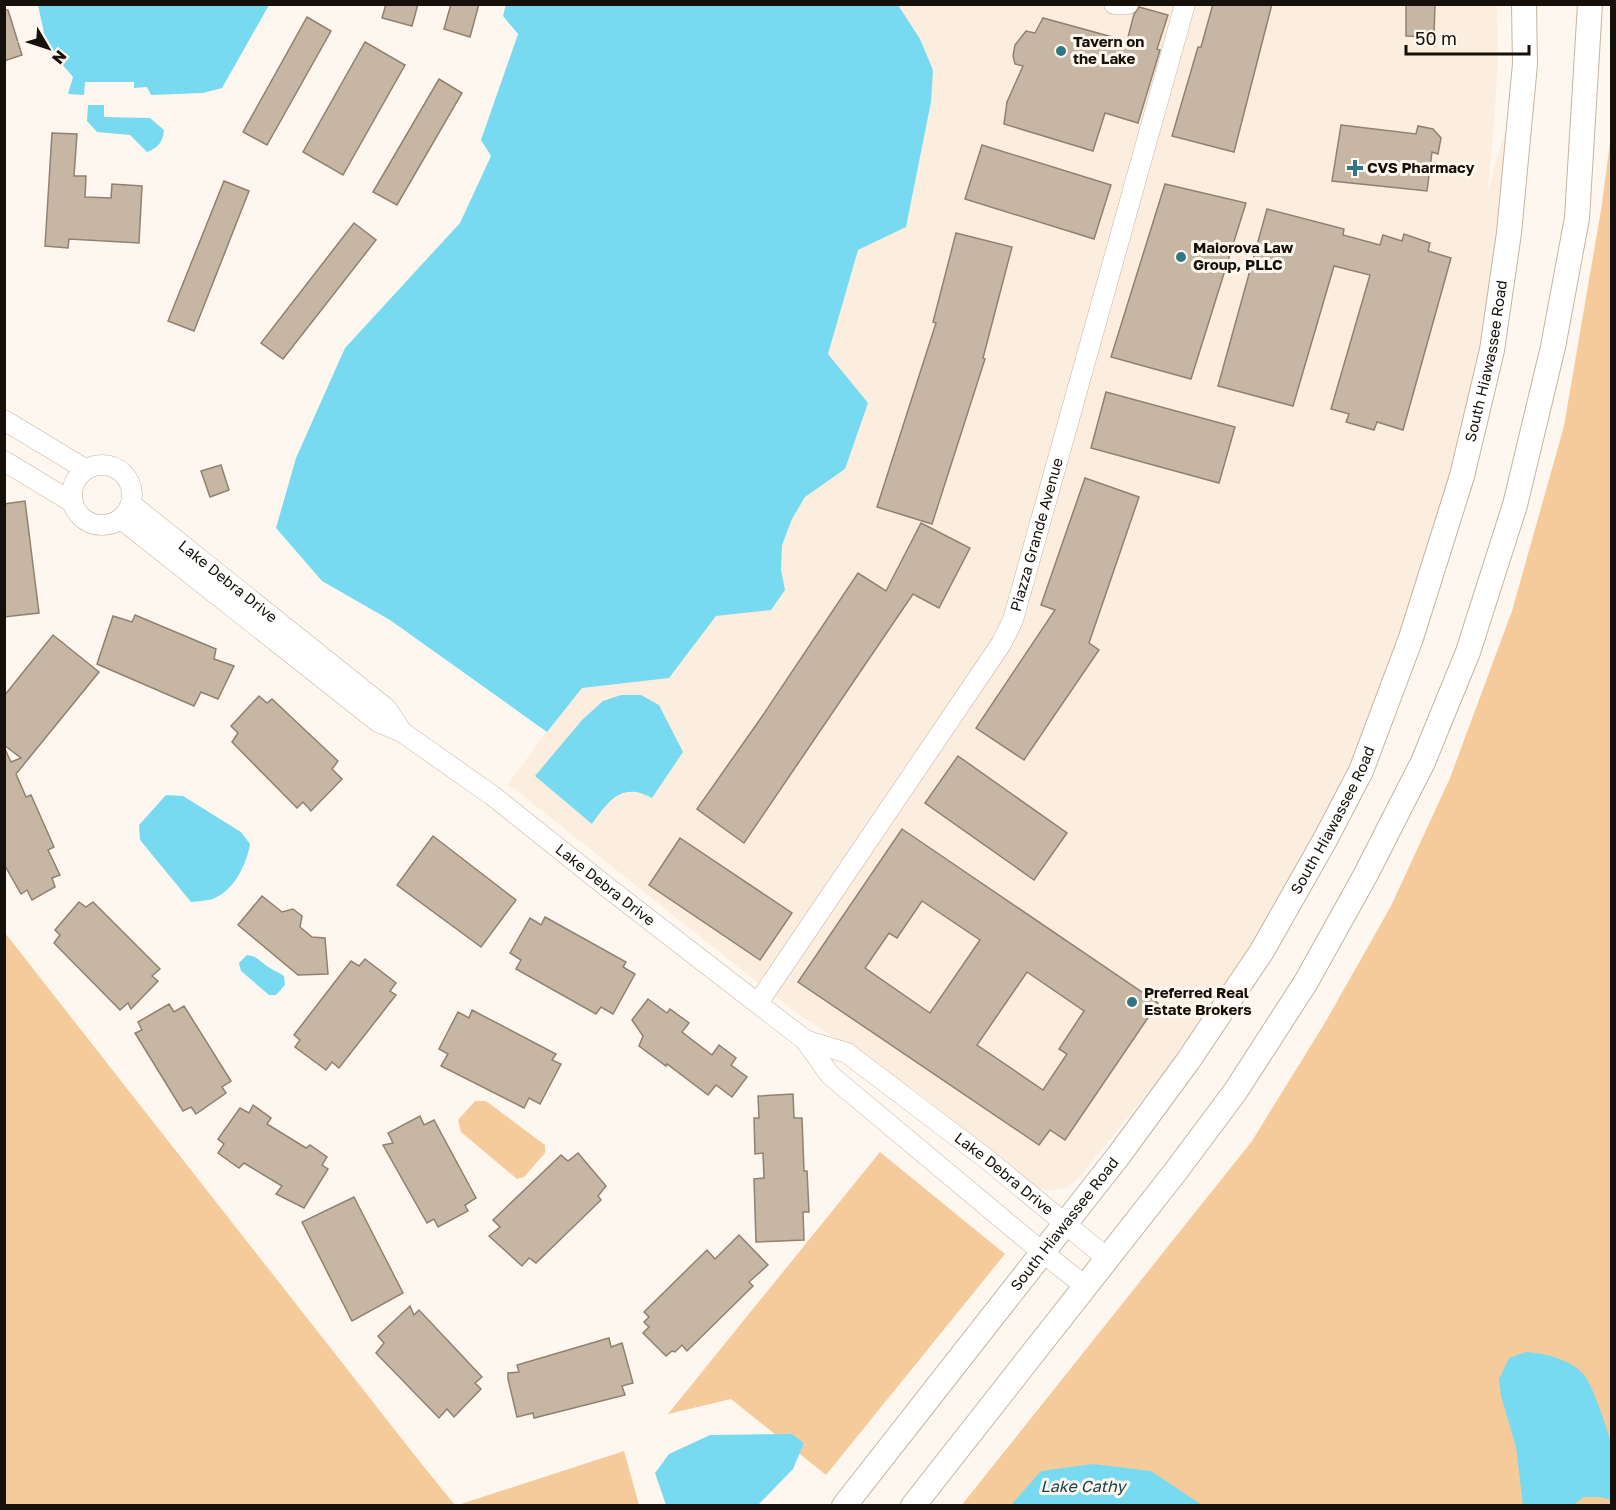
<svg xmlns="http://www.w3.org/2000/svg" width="1616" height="1510" font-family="'Golos Text',sans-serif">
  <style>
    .built { fill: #fceedf }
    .green { fill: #f5cb9b }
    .water { fill: #78daf0 }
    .building { fill: #c6b6a3; stroke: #918170; stroke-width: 1.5; fill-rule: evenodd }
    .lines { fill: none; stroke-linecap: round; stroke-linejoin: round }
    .minor-casing { stroke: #c4b4a1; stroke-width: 21 }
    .tertiary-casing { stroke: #c4b4a1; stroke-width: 26 }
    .minor { stroke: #fff; stroke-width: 20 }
    .tertiary { stroke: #fff; stroke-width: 24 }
    .poi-dot { fill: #307684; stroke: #fef7ef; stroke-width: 2 }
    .labels { text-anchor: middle; stroke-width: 6; stroke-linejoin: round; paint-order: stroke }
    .poi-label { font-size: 15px; font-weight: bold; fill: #151009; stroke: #fef7ef; text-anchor: start }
    .street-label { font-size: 15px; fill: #151009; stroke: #fef7ef }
    .water-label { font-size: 16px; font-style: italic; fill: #16434d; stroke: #fef7ef }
  </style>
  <rect width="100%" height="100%" fill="#fef7ef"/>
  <path class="built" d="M883 5H1497L1498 61 1493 136 1487 195 1499 150 1513 112 1488 338 1426 566 1361 740 1334 796 1261 933 1196 1033 1078 1179 1066 1188 1050 1191 1033 1187 923 1096 795 1012 508 784 548 730Z"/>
  <g class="green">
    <path d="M1611 135V1505L961 1506 1252 1141 1326 1021 1391 906 1450 778 1512 611 1564 426 1602 204Z"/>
    <path d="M5 933 420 1462 455 1505H5Z"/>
    <path d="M475 1101H486L545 1145V1153L524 1177 517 1179 461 1132 458 1120Z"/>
    <path d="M880 1152 1005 1254 826 1475 731 1399 668 1414Z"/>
    <path d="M624 1451 639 1505H458Z"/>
  </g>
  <g class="water">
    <path d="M506 4 898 5 920 39 933 70 931 102 906 227 858 250 828 354 868 403 845 469 805 497 792 519 782 545 781 570 785 590 771 610 716 616 669 678 582 688 547 732 390 620 322 581 276 528 296 458 345 348 460 223 491 156 481 140 518 34 503 16Z"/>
    <path d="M38 5V4L269 5 222 88 203 93 151 95 147 87 134 88V82H85L84 95 68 94 73 77 47 47Z"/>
    <path d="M88 105H104V117L150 118 164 130C163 142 158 148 147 152L130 135 97 132 87 121Z"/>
    <path d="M621 695H641L659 705 683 752 652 798C622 781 608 801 592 824L535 776 582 720 603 701Z"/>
    <path d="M166 795 183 796 241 832 250 844C247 863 235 889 215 898 209 901 199 901 191 902L140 840 139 825Z"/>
    <path d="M247 955C258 956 261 963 270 968 274 971 279 972 284 976L285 985 276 995H269L241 971 239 963Z"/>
    <path d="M1526 1352C1545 1353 1573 1360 1585 1376 1593 1387 1610 1435 1612 1449 1614 1466 1612 1484 1611 1500L1600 1497H1584L1573 1505H1523L1516 1447 1501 1396 1499 1379 1509 1358Z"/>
    <path d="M792 1434 804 1443 793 1469 758 1505H666L655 1473 669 1454 710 1435Z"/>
    <path d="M1093 1464 1151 1471 1202 1505H1011L1041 1471Z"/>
  </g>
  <g class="building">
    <path d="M386 4H418L412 26 382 18Z"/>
    <path d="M451 4H479L470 37 444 29Z"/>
    <path d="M1213 4H1272L1234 152 1172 136 1198 47H1201Z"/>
    <path d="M1406 4H1435L1434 37 1406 36Z"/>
    <path d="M1139 7 1168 15 1157 49 1160 50 1138 123 1105 113 1093 151 1004 124 1007 102 1023 66 1015 64 1013 56 1015 45 1026 31 1035 33 1043 18 1127 41 1134 14Z"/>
    <path d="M4 10H8L22 55 4 61Z"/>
    <path d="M307 17 331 31 267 145 243 132Z"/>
    <path d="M365 42 405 65 343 175 303 152Z"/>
    <path d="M439 79 462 93 397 205 373 192Z"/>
    <path d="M1341 125 1416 134 1418 126 1433 129 1441 138 1438 154 1432 152 1427 191 1332 181Z"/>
    <path d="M52 133 77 134 74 176H86L85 197 111 198 112 184 142 186 139 243 69 239 68 248 45 246Z"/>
    <path d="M982 145 1111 185 1094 239 965 199Z"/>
    <path d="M224 181 249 191 194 331 168 321Z"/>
    <path d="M1165 184 1246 203 1191 379 1111 357Z"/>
    <path d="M1267 209 1344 229 1343 235 1380 245 1383 235 1402 241 1404 234 1430 243 1428 251 1451 258 1403 430 1377 422 1374 430 1346 422 1349 414 1331 409 1370 275 1334 266 1293 406 1218 386Z"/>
    <path d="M354 223 376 240 283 359 261 343Z"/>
    <path d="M956 233 1012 247 983 358 985 359 932 524 877 507 936 323 933 322Z"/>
    <path d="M1106 392 1235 427 1219 483 1091 448Z"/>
    <path d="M221 465 229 490 210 497 201 471Z"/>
    <path d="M1085 478 1139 497 1089 643 1099 650 1024 760 976 728 1055 610 1041 605Z"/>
    <path d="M25 501 39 613 4 617V504Z"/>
    <path d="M921 523 970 548 939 608 913 594 744 843 697 809 761 718 858 573 886 591Z"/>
    <path d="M135 615 216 649 214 659 234 666 218 699 201 692 194 706 97 664 113 616 132 622Z"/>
    <path d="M53 635 99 672 16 774 26 797 31 795 54 847 48 850 60 875 52 878 55 887 32 900 27 890 21 894 4 864V747L11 762 21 758 4 745V696Z"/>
    <path d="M259 696 267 703 272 699 338 761 332 769 342 779 311 811 303 802 297 808 232 742 238 733 231 726Z"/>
    <path d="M958 756 1067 833 1034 880 925 803Z"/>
    <path d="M902 829 1158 1003 1065 1140 1050 1130 1039 1145 798 982ZM922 901 980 940 930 1013 865 968 889 933 897 938ZM1027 972 1084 1011 1059 1049 1067 1054 1043 1090 977 1045Z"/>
    <path d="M433 836 516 900 481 947 397 885Z"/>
    <path d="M680 838 792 913 760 960 649 885Z"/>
    <path d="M262 896 282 912 293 909 302 916 300 927 312 937 325 938 328 974 298 975 238 925Z"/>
    <path d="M79 902 86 907 93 902 160 969 152 976 158 981 131 1009 128 1003 120 1010 54 943 60 935 55 930Z"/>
    <path d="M545 917 626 962 623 967 635 974 613 1014 601 1007 596 1014 516 969 521 960 510 953 530 918 541 925Z"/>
    <path d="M365 959 396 983 390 991 396 995 339 1068 332 1062 326 1070 295 1047 300 1040 294 1035 351 961 359 966Z"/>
    <path d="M648 999 667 1013 670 1009 689 1023 682 1032 712 1055 719 1045 736 1058 731 1065 747 1077 732 1097 716 1085 708 1095 667 1064 666 1066 639 1046 643 1036 632 1020Z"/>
    <path d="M169 1004 174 1012 184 1006 231 1081 222 1087 226 1093 196 1114 191 1107 183 1111 135 1033 142 1030 138 1022Z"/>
    <path d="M472 1010 556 1054 552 1060 561 1064 540 1104 529 1098 524 1108 441 1066 448 1054 439 1049 458 1012 469 1018Z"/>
    <path d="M793 1094 794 1118H802L804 1171H807L809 1212H803L804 1240 756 1242 754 1179 764 1178 763 1153 755 1154 754 1118H759L758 1096Z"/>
    <path d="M253 1105 271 1118 267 1124 306 1148 310 1145 327 1157 322 1165 328 1169 304 1208 276 1194 282 1186 244 1163 239 1168 218 1153 224 1144 218 1139 240 1108 249 1113Z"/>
    <path d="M420 1116 424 1125 434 1120 476 1198 465 1205 468 1211 438 1227 434 1219 427 1223 383 1145 393 1143 388 1133Z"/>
    <path d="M578 1153 606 1186 598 1196 601 1200 536 1263 529 1258 522 1266 489 1236 500 1227 493 1220 561 1155 568 1161Z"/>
    <path d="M354 1197 403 1293 352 1321 302 1222Z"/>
    <path d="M739 1235 768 1265 749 1282 753 1286 687 1351 682 1345 675 1352 672 1351 666 1356 643 1333 649 1327 644 1322 649 1317 644 1312 707 1250 715 1259Z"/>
    <path d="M410 1306 414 1315 419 1310 482 1377 475 1383 481 1389 454 1417 447 1409 439 1418 376 1353 384 1343 378 1336Z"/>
    <path d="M609 1338 611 1347 622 1343 633 1383 622 1386 625 1395 534 1418 533 1413 517 1417 508 1379V1373L519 1372 517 1365Z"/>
  </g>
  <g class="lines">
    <g class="minor-casing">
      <g id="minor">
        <path d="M1114 4H1128"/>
        <path d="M4 420 85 469"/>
        <path d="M4 461 72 502"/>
        <circle cx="102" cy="495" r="30"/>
        <path id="s1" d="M131 504 387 709 402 732"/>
        <path id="s2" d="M121 519 378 722 402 732 493 796 607 887 805 1040 830 1075 1042 1252 1085 1286"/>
        <path id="s3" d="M758 1003 1001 644 1013 620 1185 4"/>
        <path id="s4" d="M805 1040 847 1053 988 1160 1108 1259"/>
      </g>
    </g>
    <g class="tertiary-casing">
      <g id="tertiary">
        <path id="s5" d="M844 1506 1119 1155 1188 1061 1262 951 1326 838 1361 771 1411 638 1462 476 1492 350 1509 233 1525 64 1524 4"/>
        <path d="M913 1506 1176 1171 1235 1092 1306 982 1365 876 1423 762 1468 652 1515 505 1553 347 1577 218 1590 4"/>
      </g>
    </g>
    <use href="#minor" class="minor"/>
    <use href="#tertiary" class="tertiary"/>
  </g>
  <g class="poi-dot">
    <circle cx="1061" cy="51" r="6"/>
    <path d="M1352 159h6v6h6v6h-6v6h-6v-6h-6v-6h6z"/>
    <circle cx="1181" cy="257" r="6"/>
    <circle cx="1132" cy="1002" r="6"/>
  </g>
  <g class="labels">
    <g class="poi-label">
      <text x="1073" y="47">Tavern on<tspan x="1073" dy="17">the Lake</tspan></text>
      <text x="1367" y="173">CVS Pharmacy</text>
      <text x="1193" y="253">Maiorova Law<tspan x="1193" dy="17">Group, PLLC</tspan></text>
      <text x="1144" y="998">Preferred Real<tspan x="1144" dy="17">Estate Brokers</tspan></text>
    </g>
    <g class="street-label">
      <text dy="5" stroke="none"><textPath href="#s5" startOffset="1330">South Hiawassee Road</textPath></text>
      <text dy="5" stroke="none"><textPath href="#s3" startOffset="549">Piazza Grande Avenue</textPath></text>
      <text dy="5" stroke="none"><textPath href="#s1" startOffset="124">Lake Debra Drive</textPath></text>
      <text dy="5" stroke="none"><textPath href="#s5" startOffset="844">South Hiawassee Road</textPath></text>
      <text dy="5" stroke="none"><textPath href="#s2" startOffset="608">Lake Debra Drive</textPath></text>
      <text dy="5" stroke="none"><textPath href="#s4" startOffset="242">Lake Debra Drive</textPath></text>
      <text dy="5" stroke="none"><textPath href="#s5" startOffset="358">South Hiawassee Road</textPath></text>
    </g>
    <g class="water-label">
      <text x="1083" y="1492">Lake Cathy</text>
    </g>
  </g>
  <rect width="1616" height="1510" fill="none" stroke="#151009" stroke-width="12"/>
  <g transform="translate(48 48) rotate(129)" stroke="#fef7ef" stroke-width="4.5" paint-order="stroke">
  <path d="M0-4.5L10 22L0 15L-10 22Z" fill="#151009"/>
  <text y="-9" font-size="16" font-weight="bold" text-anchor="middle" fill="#151009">N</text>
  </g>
  <path d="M1406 45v9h123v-9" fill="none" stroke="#151009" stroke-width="3"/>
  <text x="1415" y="45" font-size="18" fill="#151009" stroke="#fef7ef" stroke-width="4.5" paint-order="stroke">50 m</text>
</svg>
